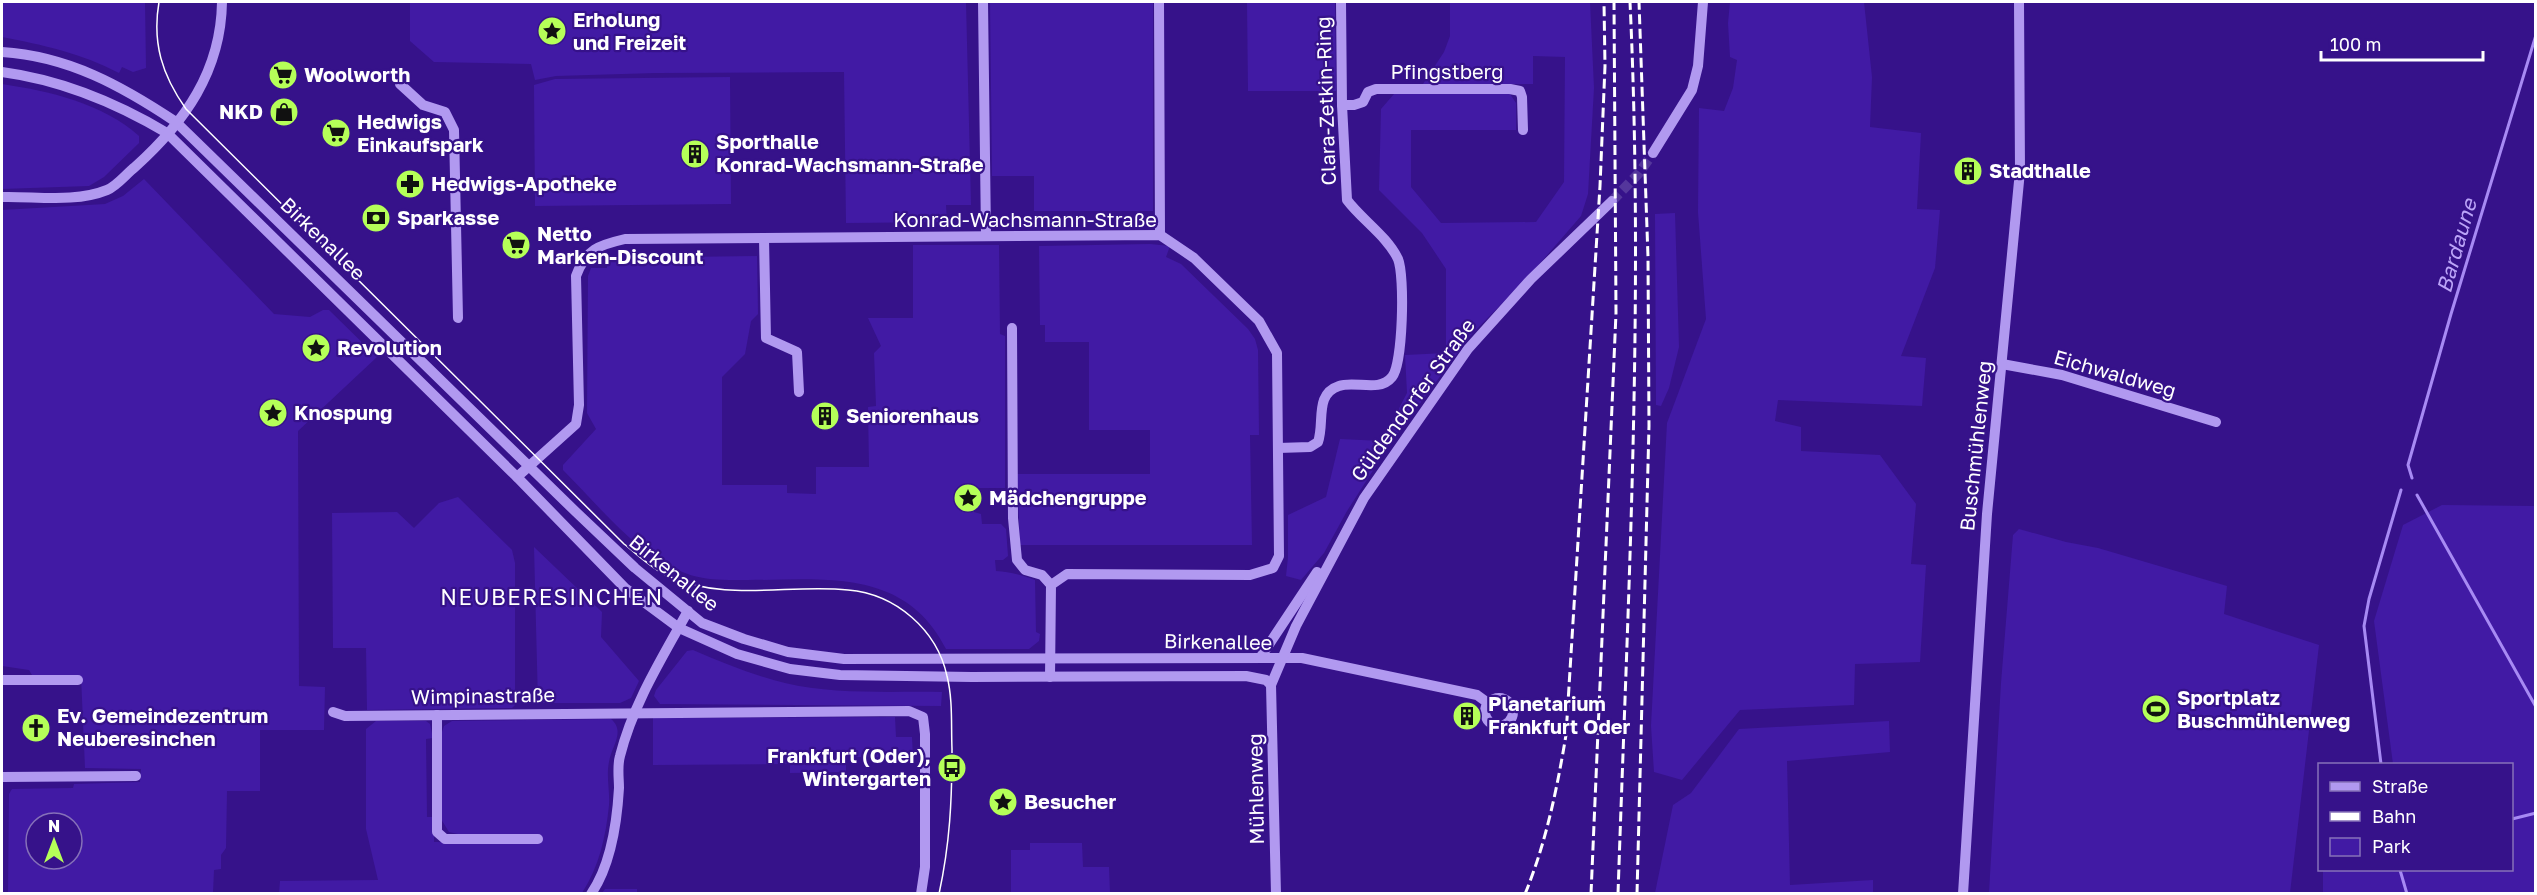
<svg xmlns="http://www.w3.org/2000/svg" width="2537" height="895" font-family="'Golos Text',sans-serif">
  <style>
    .green { fill: #411aa4; fill-rule: evenodd }
    .lines { fill: none; stroke-linecap: round; stroke-linejoin: round }
    .stream { stroke: #a78af4; stroke-width: 3 }
    .minor-tunnel { stroke: #54369c; stroke-width: 10; stroke-dasharray: 10 5; stroke-linecap: butt }
    .minor { stroke: #b199f0; stroke-width: 10 }
    .tram { stroke: #fff; stroke-width: 1.5 }
    .rail { stroke: #fff; stroke-width: 3; stroke-dasharray: 10 4.5; stroke-linecap: butt }
    .labels { text-anchor: middle; stroke-width: 4.5; stroke-linejoin: round; paint-order: stroke }
    .poi-label { font-size: 20px; font-weight: bold; fill: #fff; stroke: #36128a; text-anchor: start }
    .street-label { font-size: 20px; fill: #fff; stroke: #36128a }
    .water-label { font-size: 21px; font-style: italic; fill: #bba4f8; stroke: #36128a }
    .quarter-label { font-size: 22px; letter-spacing: 1.5px; fill: #fff; stroke: #36128a }
  </style>
  <rect width="100%" height="100%" fill="#36128a"/>
  <g class="green">
    <path d="M2 2H145L146 68 133 72 122 67 119 73C81 53 43 45 2 37Z"/>
    <path d="M410 2H966L971 205H946L947 222 846 223 844 72 656 73 556 76 535 80 531 64 434 62 410 41Z"/>
    <path d="M990 2H1153V211H1034V176H992Z"/>
    <path d="M1247 2H1335L1336 91H1248Z"/>
    <path d="M1450 2H1590L1594 88 1588 194 1581 216 1529 276 1470 336 1390 444 1347 511 1324 553 1301 580 1286 576 1288 557V515L1326 497 1340 439 1382 441 1407 393 1405 355 1446 353V269L1422 233 1379 190 1381 109 1394 94H1510L1516 103V130H1411V187L1441 223 1536 222 1564 182 1565 57 1533 56V84H1423L1444 52 1450 36Z"/>
    <path d="M1730 2H1864L1872 77 1870 127 1921 133 1917 209 1940 210 1935 268 1901 356 1926 358 1922 406 1778 400 1775 421 1801 427V451L1880 455 1916 504 1911 564 1926 565 1920 662 1855 664 1854 705 1740 710 1682 780 1654 772 1651 726 1667 423 1706 319 1698 212 1699 108 1724 111 1733 88 1737 60 1730 57 1728 23Z"/>
    <path d="M730 77 731 204 535 206 534 85 555 79Z"/>
    <path d="M2 84C49 91 102 103 139 136V143L104 177 89 186 2 189Z"/>
    <path d="M144 179 274 314 310 317 323 310H329L377 357 298 431 299 686 325 687 324 730H260V791H227L226 848 221 855V869L214 870 213 893H8L9 794 12 789 73 788 74 784 140 782 141 769 85 768 81 676 32 675 29 670 2 666V210L105 204 123 196ZM36 823H72V859H36Z"/>
    <path d="M1675 213 1679 347 1669 388 1661 406 1656 405 1655 214Z"/>
    <path d="M1150 244 1170 246 1166 257 1181 264 1248 329 1255 339 1258 350 1259 435H1250L1252 545H1020L1017 474H1150V430H1089V342H1045V325H1040L1039 246Z"/>
    <path d="M913 245H999L1000 334 1005 336V488H974V512L981 514 982 524H1001L1006 529 1008 556 1003 560H995L996 571C1010 572 1023 575 1035 580L1036 632 1040 634 1039 641 1029 649H946C905 568 825 580 748 580 727 580 705 581 685 573 638 556 598 505 563 470V465L596 429 587 413 588 276 591 268H607V258L757 256 758 314 751 321 745 354 722 377V485H787V493L816 494V467H869L868 407 876 406 874 353 881 346 868 318H913Z"/>
    <path d="M458 497 512 550 515 563V705L512 708 367 710 366 648H333L332 513 397 512 414 528 439 503Z"/>
    <path d="M2442 505 2535 506V893H2323V870H2512V764H2393L2374 621 2403 525Z"/>
    <path d="M2019 529 2066 542 2098 548 2227 586 2224 614 2319 645 2290 893H1989L2001 683 2013 535Z"/>
    <path d="M534 547 602 612 601 637 639 681 631 698 620 703H538Z"/>
    <path d="M693 650C723 663 753 675 785 683 835 695 891 691 942 692L941 706 660 704 654 696 656 690 687 651Z"/>
    <path d="M895 717 896 737H912L913 757H846V772L790 773V764L653 765V718Z"/>
    <path d="M611 719C626 732 611 747 609 762 606 776 610 791 609 805 606 836 599 867 582 893L279 894 280 881 378 880 366 829V729L376 721H426L430 724 433 738 426 739 427 817H434V842L541 843V836L458 834 449 832 441 819V735L444 726 452 721Z"/>
    <path d="M1889 721 1890 752 1787 761 1790 885 1873 880V893H1655L1673 805 1691 793 1739 729Z"/>
    <path d="M1030 843H1082L1083 867H1109L1110 893H1011V850H1030Z"/>
    <path d="M605 889H637V893H602Z"/>
  </g>
  <g class="lines">
    <g class="stream">
      <path d="M2412 478 2408 465 2451 314 2536 35"/>
      <path d="M2417 495 2536 707"/>
      <path d="M2381 764 2364 626 2369 599 2401 490"/>
      <path d="M2512 819 2536 813"/>
      <path d="M2400 870 2407 894"/>
    </g>
    <path class="minor-tunnel" d="M1612 201 1639 173 1653 153"/>
    <g class="minor">
      <path d="M983 2 986 235"/>
      <path d="M1159 2 1160 235"/>
      <path d="M2 52C68 56 122 86 176 122L576 512 635 568 702 623 744 639 788 652 844 659 1302 658 1477 695 1488 703"/>
      <path d="M2 72C62 80 115 102 167 133L517 477 625 588 679 628 737 654 790 669 840 675 972 677 1246 676 1266 680 1271 685"/>
      <path d="M400 84 423 105 445 112 454 130 458 318"/>
      <path d="M1342 105H1354L1363 102 1368 92 1376 89H1510L1520 91 1522 97 1523 130"/>
      <path d="M1653 153 1692 90 1698 66 1703 2"/>
      <path d="M2 197C35 196 75 203 107 190 117 186 126 174 135 167 185 122 221 71 222 2"/>
      <path d="M764 239 766 338 797 352 799 392"/>
      <path d="M1012 328 1013 518 1017 560 1025 570 1042 575 1051 585"/>
      <path d="M2002 364 2062 375 2216 422"/>
      <path d="M1278 448 1310 447 1318 442C1325 423 1314 394 1339 386 1355 380 1379 393 1392 377 1403 364 1405 276 1398 259 1387 236 1362 220 1347 200L1342 105 1341 2"/>
      <path d="M517 477 576 424 579 405 576 276C586 249 599 245 625 239L1160 235 1194 258 1259 321 1277 353 1279 556 1273 568 1250 575 1067 574 1051 585 1050 677"/>
      <path d="M1260 658 1317 572"/>
      <path d="M2 680H78"/>
      <circle cx="1499" cy="712" r="14"/>
      <path d="M333 712 345 716 909 711 923 717 925 734V867L921 894"/>
      <path d="M437 715V832L445 839H538"/>
      <path d="M2 777 136 776"/>
      <path d="M591 894C611 865 617 823 619 788 619 778 617 766 620 756 633 704 662 658 688 611"/>
      <path d="M1276 894 1271 685 1296 626 1364 498 1468 349 1531 279 1612 201"/>
      <path d="M1963 894 1987 514 2020 171 2019 2"/>
    </g>
    <path class="tram" d="M159 2C152 43 162 75 186 109L624 544C638 555 652 569 668 576 724 602 789 584 848 590 896 594 937 630 947 676 953 700 951 725 952 749 952 800 950 843 939 894"/>
    <g class="rail">
      <path d="M1525 894C1546 843 1557 789 1566 735L1600 186 1605 66 1604 2"/>
      <path d="M1591 894 1616 313 1614 2"/>
      <path d="M1618 894C1628 596 1644 299 1630 2"/>
      <path d="M1637 894 1649 426 1648 257 1639 2"/>
    </g>
  </g>
  <defs>
    <g id="sight-disc" transform="scale(1.5)"><circle r="9.5" fill="#b5ff58" stroke="#36128a"/><path d="M0-6L1.8-2.2L6-1.7L2.9 1.2L3.7 5.4L0 3.3L-3.7 5.4L-2.9 1.2L-6-1.7L-1.8-2.2Z" fill="#111"/></g>
    <g id="supermarket-disc" transform="scale(1.5)"><circle r="9.5" fill="#b5ff58" stroke="#36128a"/><path d="M-6-5.5h2.5l.6 2H6L4.5 2H-2.5L-4.4-4H-6ZM-1.5 3.2a1.3 1.3 0 1 0 .1 0ZM3 3.2a1.3 1.3 0 1 0 .1 0Z" fill="#111"/></g>
    <g id="shop-disc" transform="scale(1.5)"><circle r="9.5" fill="#b5ff58" stroke="#36128a"/><path d="M-5-2.5h2.3a2.7 3.5 0 0 1 5.4 0H5L5.5 6h-11ZM-1.5-2.5h3a1.5 2.3 0 0 0-3 0Z" fill="#111"/></g>
    <g id="building-disc" transform="scale(1.5)"><circle r="9.5" fill="#b5ff58" stroke="#36128a"/><path d="M-4-6H4V6H1V3H-1V6H-4ZM-2.5-4.3h1.7v1.8h-1.7ZM.8-4.3h1.7v1.8H.8ZM-2.5-1h1.7V.8h-1.7ZM.8-1h1.7V.8H.8Z" fill="#111"/></g>
    <g id="pharmacy-disc" transform="scale(1.5)"><circle r="9.5" fill="#b5ff58" stroke="#36128a"/><path d="M-2-6h4v4h4v4h-4v4h-4v-4h-4v-4h4Z" fill="#111"/></g>
    <g id="bank-disc" transform="scale(1.5)"><circle r="9.5" fill="#b5ff58" stroke="#36128a"/><path d="M-6-4H6V4H-6ZM0-2.3a2.3 2.3 0 1 0 0 4.6a2.3 2.3 0 1 0 0-4.6Z" fill="#111"/></g>
    <g id="stadium-disc" transform="scale(1.5)"><circle r="9.5" fill="#b5ff58" stroke="#36128a"/><path d="M0-5a6.5 5 0 1 0 0 10a6.5 5 0 1 0 0-10ZM-3.5-1.8h7v3.6h-7Z" fill="#111"/></g>
    <g id="church-disc" transform="scale(1.5)"><circle r="9.5" fill="#b5ff58" stroke="#36128a"/><path d="M-1.2-6h2.4v3.5h3.3v2.4h-3.3V6h-2.4V-.1h-3.3v-2.4h3.3Z" fill="#111"/></g>
    <g id="bus-disc" transform="scale(1.5)"><circle r="9.5" fill="#b5ff58" stroke="#36128a"/><path d="M-5-6H5V4H4V6H2V4H-2V6H-4V4H-5ZM-3.5-4V0h7V-4ZM-3.5 1.2v1.5H-2V1.2ZM2 1.2v1.5H3.5V1.2Z" fill="#111"/></g>
  </defs>
  <g fill-rule="evenodd">
    <use href="#sight-disc" x="552" y="31"/>
    <use href="#supermarket-disc" x="283" y="75"/>
    <use href="#shop-disc" x="284" y="112"/>
    <use href="#supermarket-disc" x="336" y="133"/>
    <use href="#building-disc" x="695" y="154"/>
    <use href="#building-disc" x="1968" y="171"/>
    <use href="#pharmacy-disc" x="410" y="184"/>
    <use href="#bank-disc" x="376" y="218"/>
    <use href="#supermarket-disc" x="516" y="245"/>
    <use href="#sight-disc" x="316" y="348"/>
    <use href="#sight-disc" x="273" y="413"/>
    <use href="#building-disc" x="825" y="416"/>
    <use href="#sight-disc" x="968" y="498"/>
    <use href="#stadium-disc" x="2156" y="709"/>
    <use href="#building-disc" x="1467" y="716"/>
    <use href="#church-disc" x="36" y="728"/>
    <use href="#bus-disc" x="952" y="768"/>
    <use href="#sight-disc" x="1003" y="802"/>
  </g>
  <g class="labels">
    <g class="poi-label">
      <text x="573" y="27">Erholung<tspan x="573" dy="23">und Freizeit</tspan></text>
      <text x="304" y="82">Woolworth</text>
      <text x="263" y="119" text-anchor="end">NKD</text>
      <text x="357" y="129">Hedwigs<tspan x="357" dy="23">Einkaufspark</tspan></text>
      <text x="716" y="149">Sporthalle<tspan x="716" dy="23">Konrad-Wachsmann-Straße</tspan></text>
      <text x="1989" y="178">Stadthalle</text>
      <text x="431" y="191">Hedwigs-Apotheke</text>
      <text x="397" y="225">Sparkasse</text>
      <text x="537" y="241">Netto<tspan x="537" dy="23">Marken-Discount</tspan></text>
      <text x="337" y="355">Revolution</text>
      <text x="294" y="420">Knospung</text>
      <text x="846" y="423">Seniorenhaus</text>
      <text x="989" y="505">Mädchengruppe</text>
      <text x="2177" y="705">Sportplatz<tspan x="2177" dy="23">Buschmühlenweg</tspan></text>
      <text x="1488" y="711">Planetarium<tspan x="1488" dy="23">Frankfurt Oder</tspan></text>
      <text x="57" y="723">Ev. Gemeindezentrum<tspan x="57" dy="23">Neuberesinchen</tspan></text>
      <text x="931" y="763" text-anchor="end">Frankfurt (Oder),<tspan x="931" dy="23">Wintergarten</tspan></text>
      <text x="1024" y="809">Besucher</text>
    </g>
    <g class="street-label">
      <text x="1447" y="79">Pfingstberg</text>
      <text transform="translate(1326 101) rotate(-92)" y="7">Clara-Zetkin-Ring</text>
      <text x="1025" y="227">Konrad-Wachsmann-Straße</text>
      <text transform="translate(323 239) rotate(44)" y="7">Birkenallee</text>
      <text transform="translate(2115 374) rotate(16)" y="7">Eichwaldweg</text>
      <text transform="translate(1413 400) rotate(-54)" y="7">Güldendorfer Straße</text>
      <text transform="translate(1976 446) rotate(-84)" y="7">Buschmühlenweg</text>
      <text transform="translate(674 573) rotate(39)" y="7">Birkenallee</text>
      <text transform="translate(1218 642) rotate(1)" y="7">Birkenallee</text>
      <text transform="translate(483 696) rotate(-1)" y="7">Wimpinastraße</text>
      <text transform="translate(1256 789) rotate(-91)" y="7">Mühlenweg</text>
    </g>
    <g class="water-label">
      <text transform="translate(2457 246) rotate(-74)" y="7">Bardaune</text>
    </g>
    <g class="quarter-label">
      <text x="552" y="605">NEUBERESINCHEN</text>
    </g>
  </g>
  <rect width="2537" height="895" fill="none" stroke="#ffffff" stroke-width="6"/>
  <rect x="2318" y="763" width="195" height="108" fill="#36128a" stroke="#8671b9" stroke-width="1.5"/>
  <rect x="2330" y="782" width="30" height="9" fill="#b199f0" stroke="#8671b9" stroke-width="1.5"/>
  <text x="2372" y="793" font-size="18" fill="#ffffff">Straße</text>
  <rect x="2330" y="812" width="30" height="9" fill="#ffffff" stroke="#8671b9" stroke-width="1.5"/>
  <text x="2372" y="823" font-size="18" fill="#ffffff">Bahn</text>
  <rect x="2330" y="838" width="30" height="18" fill="#411aa4" stroke="#8671b9" stroke-width="1.5"/>
  <text x="2372" y="853" font-size="18" fill="#ffffff">Park</text>
  <g transform="translate(54 841)"><circle r="28" fill="#36128a" stroke="#8671b9" stroke-width="1.5"/>
  <path d="M0-4.5L10 22L0 15L-10 22Z" fill="#b5ff58"/>
  <text y="-9" font-size="16" font-weight="bold" text-anchor="middle" fill="#ffffff">N</text>
  </g>
  <path d="M2321 51v9h162v-9" fill="none" stroke="#ffffff" stroke-width="3"/>
  <text x="2330" y="51" font-size="18" fill="#ffffff" stroke="#36128a" stroke-width="4.5" paint-order="stroke">100 m</text>
</svg>
